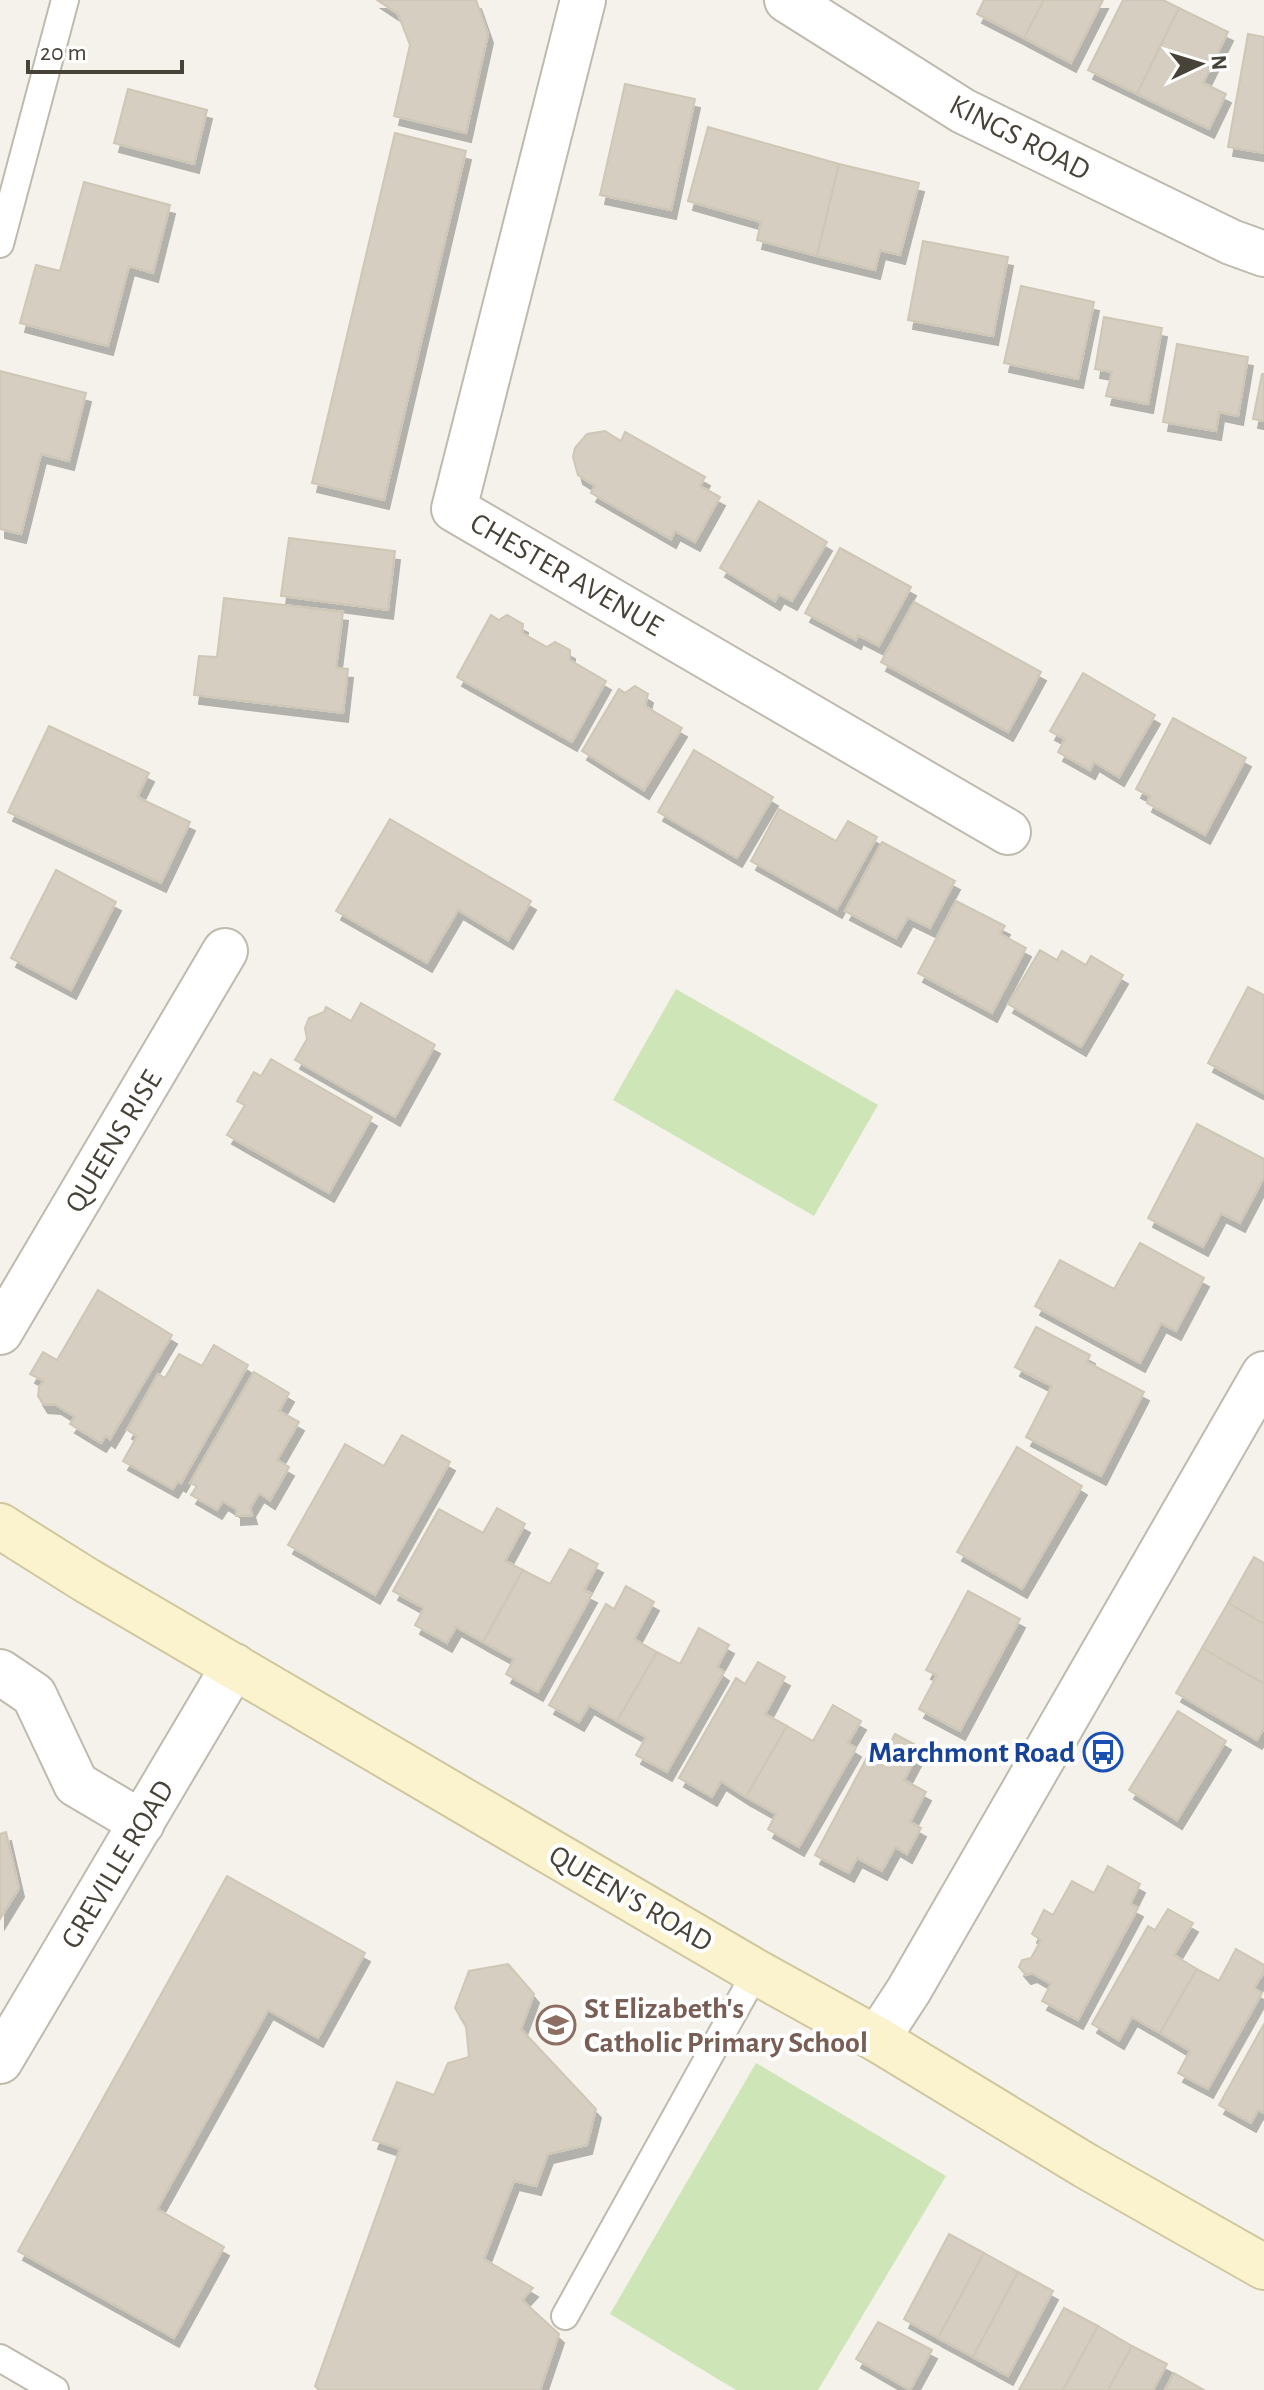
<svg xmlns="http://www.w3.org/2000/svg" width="1264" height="2390" font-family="'Alegreya Sans',sans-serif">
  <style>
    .green { fill: #cde5b7 }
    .building { fill: #d5cec1; stroke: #cfc7b5; stroke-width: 2; filter: url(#shadow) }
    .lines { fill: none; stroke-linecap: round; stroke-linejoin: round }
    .service-casing { stroke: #bfbaae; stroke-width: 30 }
    .minor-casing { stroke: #bfbaae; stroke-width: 48 }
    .tertiary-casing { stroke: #bfbaae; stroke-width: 48 }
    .secondary-casing { stroke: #d0c79e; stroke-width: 48 }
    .service { stroke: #fff; stroke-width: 26 }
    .minor { stroke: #fff; stroke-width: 44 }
    .tertiary { stroke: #fff; stroke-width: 44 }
    .secondary { stroke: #faf3ce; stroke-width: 44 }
    .labels { text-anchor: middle; stroke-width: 8; stroke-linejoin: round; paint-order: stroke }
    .street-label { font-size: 30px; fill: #484339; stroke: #fff }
    .transit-label { font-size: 30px; font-weight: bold; fill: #164399; stroke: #fff; text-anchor: end }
    .education-label { font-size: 30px; font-weight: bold; fill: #785e54; stroke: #fff; text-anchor: start }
  </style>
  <defs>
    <filter id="shadow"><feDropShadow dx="5" dy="9" stdDeviation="0" flood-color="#0004"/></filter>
  </defs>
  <rect width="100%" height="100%" fill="#f4f2eb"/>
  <g class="green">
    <path d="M676 989 878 1105 814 1216 613 1100Z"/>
    <path d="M756 2063 946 2176 818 2390H736L610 2314Z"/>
  </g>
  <g class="building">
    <path d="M377 0H476L488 34 466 133 394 116 410 45 398 14Z"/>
    <path d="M984 0H1044L1024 38 977 14Z"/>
    <path d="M1044 0H1103L1071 63 1024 38Z"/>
    <path d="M1123 0H1163L1179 8 1137 94 1088 70Z"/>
    <path d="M1179 8 1228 32 1203 83 1226 94 1209 129 1137 94Z"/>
    <path d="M1248 34 1264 37V153L1228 147Z"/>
    <path d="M625 84 695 99 671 210 600 195Z"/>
    <path d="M128 89 207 110 194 164 114 143Z"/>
    <path d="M708 127 839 164 817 256 757 240 761 222 688 201Z"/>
    <path d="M395 133 466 151 384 500 312 483Z"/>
    <path d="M839 164 919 183 900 255 880 250 875 270 817 256Z"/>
    <path d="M84 182 170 205 153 273 129 266 108 346 20 323 36 265 60 271Z"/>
    <path d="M923 241 1008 257 993 336 908 320Z"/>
    <path d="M1021 286 1094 302 1078 379 1004 363Z"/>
    <path d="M1104 317 1162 328 1148 404 1106 396 1112 372 1095 369Z"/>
    <path d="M1177 344 1248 357 1238 416 1219 412 1216 431 1163 422Z"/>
    <path d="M0 371 86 393 69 461 41 454 21 534 0 529Z"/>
    <path d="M1262 374H1264V421L1253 419Z"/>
    <path d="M605 431 621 441 625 432 705 477 700 486 720 497 695 542 675 531 671 539 591 493 595 486 578 475 573 457 575 448 587 434Z"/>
    <path d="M759 501 827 542 792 601 779 594 775 601 720 568Z"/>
    <path d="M289 538 395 551 388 610 281 596Z"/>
    <path d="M840 548 911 587 879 646 858 635 856 640 805 613Z"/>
    <path d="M224 598 343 612 336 668 348 669 343 713 194 695 199 656 217 657Z"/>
    <path d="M914 602 1041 672 1008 732 881 662Z"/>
    <path d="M491 615 499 620 507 615 523 624 522 633 547 647 555 642 570 650V660L606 681 572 742 457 677Z"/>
    <path d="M1083 673 1155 715 1119 777 1094 762 1090 770 1058 752 1065 739 1050 731Z"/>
    <path d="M635 686 648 694 645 706 682 728 644 790 582 751 619 689 625 693Z"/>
    <path d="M1173 718 1246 758 1205 835 1147 803 1150 796 1136 789Z"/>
    <path d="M49 726 149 773 137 797 190 822 161 883 8 812Z"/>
    <path d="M694 750 773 797 737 858 658 812Z"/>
    <path d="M779 809 836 841 848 821 877 837 837 909 751 861Z"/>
    <path d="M390 819 531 901 508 940 458 910 427 963 336 911Z"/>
    <path d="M882 842 955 881 930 928 908 917 896 938 845 911Z"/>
    <path d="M56 870 116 902 71 990 11 958Z"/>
    <path d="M956 901 1005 926 1000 934 1026 948 992 1013 918 973Z"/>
    <path d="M1040 950 1057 960 1062 951 1086 965 1091 956 1123 975 1081 1047 1008 1004Z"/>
    <path d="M1248 987 1264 995V1093L1208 1063Z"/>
    <path d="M361 1003 435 1045 395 1117 295 1060 307 1039 305 1028 309 1018 324 1012 326 1007 351 1021Z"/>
    <path d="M271 1059 372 1117 329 1193 227 1135 245 1105 237 1101 254 1072 261 1076Z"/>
    <path d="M1197 1124 1264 1159V1177L1240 1223 1221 1213 1203 1247 1148 1218Z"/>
    <path d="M1140 1243 1204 1278 1176 1331 1161 1323 1140 1363 1035 1306 1060 1260 1114 1289Z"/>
    <path d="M98 1290 172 1335 110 1439 106 1436 101 1443 70 1424 75 1417 56 1405 43 1404 38 1396 39 1387 44 1381 30 1374 43 1352 57 1360Z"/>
    <path d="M1036 1327 1090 1355 1087 1362 1144 1392 1101 1476 1026 1437 1052 1386 1015 1367Z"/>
    <path d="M214 1345 248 1365 181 1483 178 1481 173 1489 123 1461 137 1436 127 1430 158 1374 165 1378 179 1354 202 1366Z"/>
    <path d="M254 1372 289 1393 279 1411 299 1422 277 1460 289 1467 270 1500 259 1493 250 1508 252 1515 236 1516V1509L223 1501 217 1510 191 1495 197 1486 190 1483Z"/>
    <path d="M402 1435 450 1462 375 1595 288 1545 345 1444 384 1466Z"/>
    <path d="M1017 1447 1082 1486 1022 1589 957 1552Z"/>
    <path d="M497 1508 525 1524 505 1561 523 1570 483 1642 456 1627 447 1643 415 1625 424 1608 393 1591 439 1509 483 1533Z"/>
    <path d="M570 1549 598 1564 584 1590 592 1594 538 1692 506 1674 514 1659 483 1642 523 1570 550 1584Z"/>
    <path d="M1254 1557 1264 1563V1624L1228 1603Z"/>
    <path d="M626 1586 654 1602 634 1639 657 1652 617 1721 589 1705 579 1722 549 1705 606 1604 614 1609Z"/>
    <path d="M968 1591 1020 1619 960 1731 919 1709 937 1675 926 1670Z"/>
    <path d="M1228 1603 1264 1624V1684L1202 1648Z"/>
    <path d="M699 1628 729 1645 717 1667 724 1672 667 1772 636 1755 646 1737 617 1721 657 1652 680 1664Z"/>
    <path d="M1202 1648 1264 1684V1728L1257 1740 1176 1693Z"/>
    <path d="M758 1662 785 1677 765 1714 787 1726 746 1797 721 1781 712 1797 679 1778 736 1678 745 1684Z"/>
    <path d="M833 1705 861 1721 848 1743 856 1748 799 1847 768 1829 776 1814 746 1797 787 1726 813 1741Z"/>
    <path d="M1178 1711 1226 1741 1177 1820 1129 1790Z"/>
    <path d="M895 1734 921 1748 904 1780 926 1792 910 1822 921 1828 907 1854 895 1847 882 1871 857 1858 849 1873 815 1855 872 1748 884 1754Z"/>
    <path d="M6 1832 19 1888 0 1919V1834Z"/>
    <path d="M1108 1866 1140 1884 1130 1904 1138 1908 1078 2020 1042 2001 1051 1984 1032 1973 1026 1975 1019 1967 1022 1960 1031 1958 1041 1940 1032 1934 1044 1910 1053 1915 1072 1881 1094 1893Z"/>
    <path d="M227 1876 365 1953 318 2038 268 2010 157 2209 224 2247 174 2338 18 2251Z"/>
    <path d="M1168 1909 1193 1923 1174 1955 1197 1969 1160 2033 1132 2017 1119 2040 1092 2024 1148 1926 1155 1930Z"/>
    <path d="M1236 1949 1264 1965V1972L1254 1988 1262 1993 1208 2089 1178 2073 1190 2051 1160 2033 1197 1969 1219 1981Z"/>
    <path d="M508 1964 534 1994 521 2029 596 2109 587 2145 548 2154 536 2186 514 2181 484 2259 533 2288 522 2300 559 2334 540 2390H319L315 2386 400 2149 373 2140 397 2082 434 2095 448 2063 469 2057 466 2026 455 2008 469 1971Z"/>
    <path d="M1264 2024V2113L1258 2110 1251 2123 1219 2105Z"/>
    <path d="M949 2234 984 2253 938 2338 904 2319Z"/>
    <path d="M984 2253 1018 2272 973 2357 938 2338Z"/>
    <path d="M1018 2272 1053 2291 1008 2376 973 2357Z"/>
    <path d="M1064 2308 1098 2326 1063 2390H1019Z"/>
    <path d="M878 2322 932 2350 910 2390 856 2359Z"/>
    <path d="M1098 2326 1132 2346 1108 2390H1063Z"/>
    <path d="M1132 2346 1167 2364 1153 2390H1108Z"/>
    <path d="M1174 2373 1204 2390H1165Z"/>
  </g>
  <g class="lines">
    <g class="service-casing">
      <g id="service">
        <path d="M0 244 65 0"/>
        <path d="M565 2316 756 1972"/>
        <path d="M0 2358 55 2390"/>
      </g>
    </g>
    <g class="minor-casing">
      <g id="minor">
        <path d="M583 0 454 509 1008 832"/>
        <path d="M0 1332 225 951"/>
        <path d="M0 1672 34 1695 76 1784 142 1823"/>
        <path d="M877 2039 909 1990 1264 1374"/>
        <path d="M0 2061 234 1666"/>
      </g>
    </g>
    <g class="tertiary-casing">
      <path id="tertiary" d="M787 0 963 111 1231 242 1264 254"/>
    </g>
    <g class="secondary-casing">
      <path id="secondary" d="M0 1526 86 1580 756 1972 877 2039 1086 2166 1264 2267"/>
    </g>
    <use href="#service" class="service"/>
    <use href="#minor" class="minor"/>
    <use href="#tertiary" class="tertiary"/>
    <use href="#secondary" class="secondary"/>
  </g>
  <defs>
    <g id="bus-ring" transform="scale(2)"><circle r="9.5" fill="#fff" stroke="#1a4fb4" stroke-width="1.5"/><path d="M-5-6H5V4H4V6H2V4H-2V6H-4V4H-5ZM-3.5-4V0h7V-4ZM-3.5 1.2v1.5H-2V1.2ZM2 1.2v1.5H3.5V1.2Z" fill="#1a4fb4"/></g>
    <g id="school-ring" transform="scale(2)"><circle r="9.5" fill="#fff" stroke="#8d6e63" stroke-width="1.5"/><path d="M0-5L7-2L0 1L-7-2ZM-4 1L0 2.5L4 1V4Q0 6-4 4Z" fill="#8d6e63"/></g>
  </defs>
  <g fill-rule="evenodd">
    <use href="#bus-ring" x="1103" y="1752"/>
    <use href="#school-ring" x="556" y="2025"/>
  </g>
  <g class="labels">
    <g class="street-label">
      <text transform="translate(1020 137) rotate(27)" y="10">KINGS ROAD</text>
      <text transform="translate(567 574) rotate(30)" y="10">CHESTER AVENUE</text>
      <text transform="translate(113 1141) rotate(-59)" y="10">QUEENS RISE</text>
      <text transform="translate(117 1864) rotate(-59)" y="10">GREVILLE ROAD</text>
      <text transform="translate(631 1898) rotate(30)" y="10">QUEEN'S ROAD</text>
    </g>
    <g class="transit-label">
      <text x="1075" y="1762">Marchmont Road</text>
    </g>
    <g class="education-label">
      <text x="584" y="2018">St Elizabeth's<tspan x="584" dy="34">Catholic Primary School</tspan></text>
    </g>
  </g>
  <g transform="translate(1200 64) rotate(86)" stroke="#ffffff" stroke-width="6" paint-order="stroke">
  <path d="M0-6L14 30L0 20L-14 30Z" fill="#484339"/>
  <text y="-12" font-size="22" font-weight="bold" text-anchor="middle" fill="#484339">N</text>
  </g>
  <path d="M28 60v12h154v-12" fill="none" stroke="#484339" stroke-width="4"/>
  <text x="40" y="60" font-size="24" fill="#484339" stroke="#ffffff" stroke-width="6" paint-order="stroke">20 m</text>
</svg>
